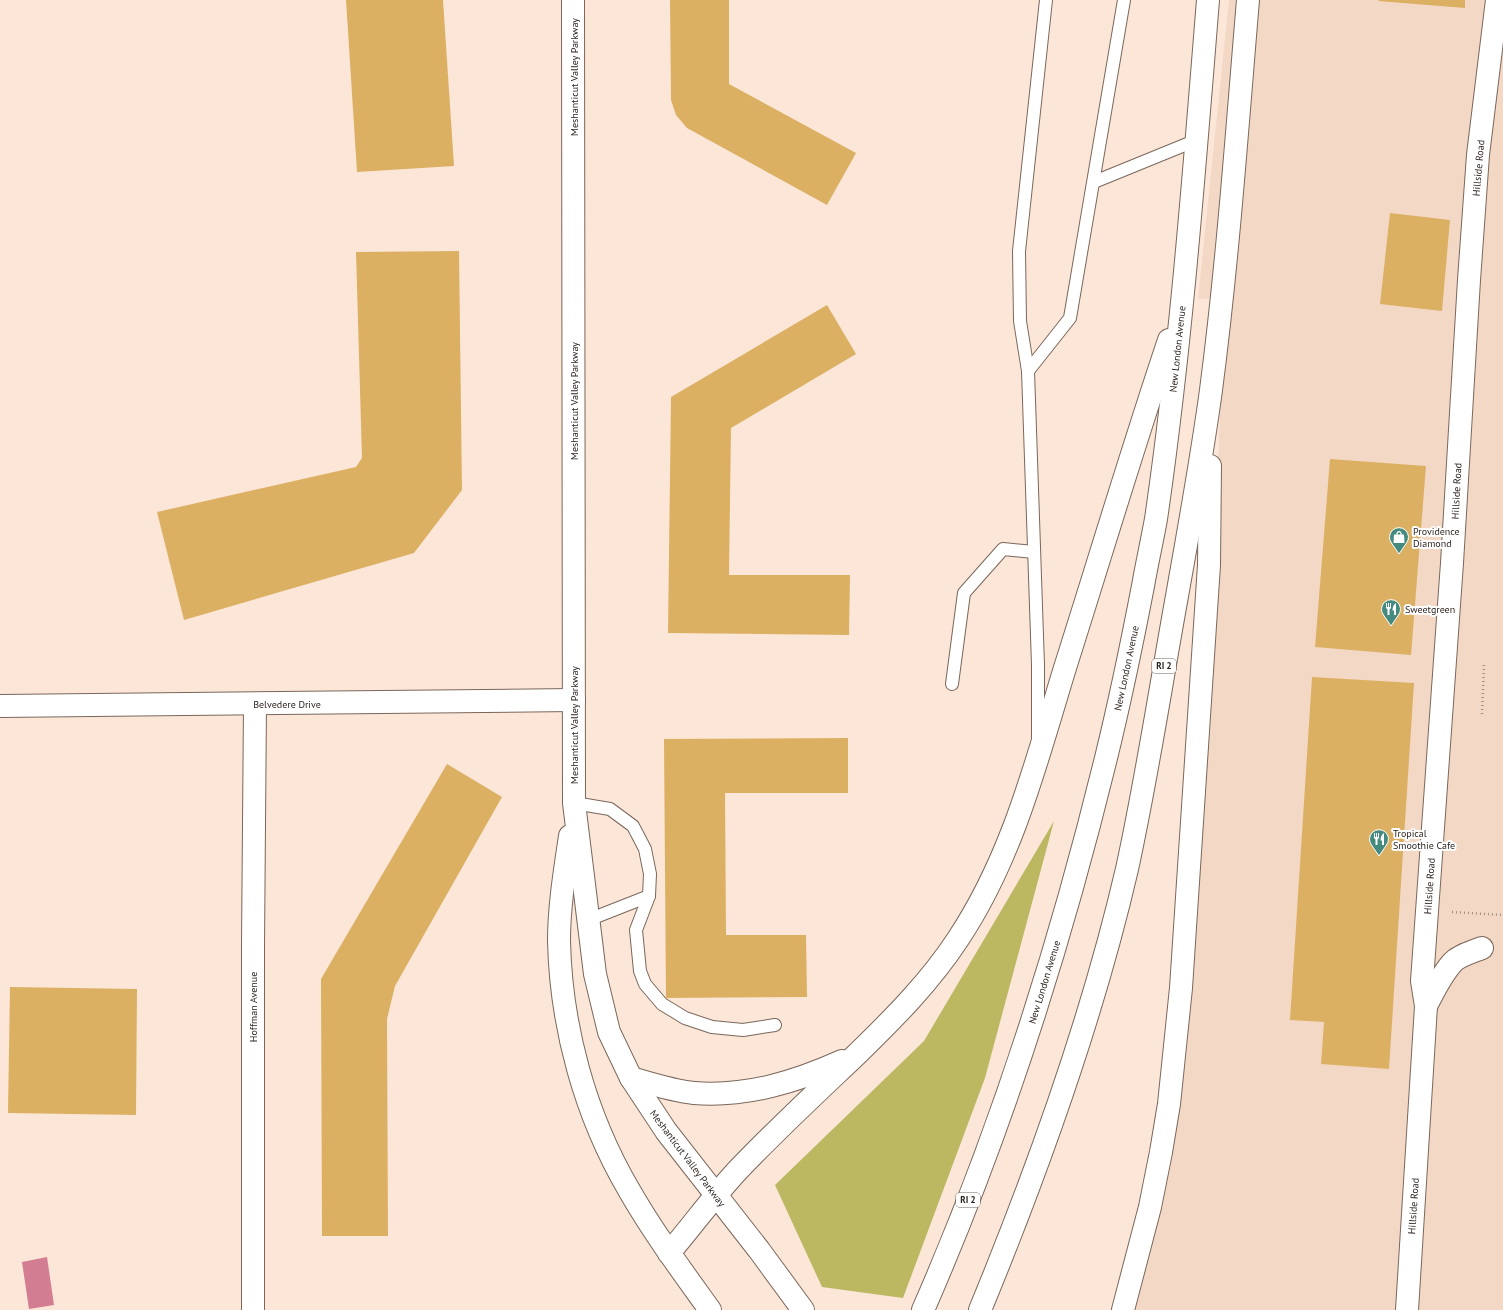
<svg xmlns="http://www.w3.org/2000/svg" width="1503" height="1310" font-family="'PT Sans',sans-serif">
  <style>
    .built { fill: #f4d8c6 }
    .forest { fill: #bcb761 }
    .water { fill: #d37d93 }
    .building { fill: #dcb063 }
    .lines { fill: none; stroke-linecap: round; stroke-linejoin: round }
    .service-casing { stroke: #7a675b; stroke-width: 14 }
    .minor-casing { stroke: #7a675b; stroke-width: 24 }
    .tertiary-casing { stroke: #7a675b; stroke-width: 24 }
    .primary-casing { stroke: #7a675b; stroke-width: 24 }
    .path { stroke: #a09086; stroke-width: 2.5; stroke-dasharray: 1 3; stroke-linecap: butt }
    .service { stroke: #fff; stroke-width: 12 }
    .minor { stroke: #fff; stroke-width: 22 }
    .tertiary { stroke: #fff; stroke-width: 22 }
    .primary { stroke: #fff; stroke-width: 22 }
    .labels { text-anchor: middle; stroke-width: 4; stroke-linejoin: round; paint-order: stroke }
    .shield { fill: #fff; stroke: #68625f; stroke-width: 1 }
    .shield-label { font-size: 9px; font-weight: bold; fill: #271f1a }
    .street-label { font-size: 10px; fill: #271f1a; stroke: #fff }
    .poi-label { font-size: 10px; fill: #271f1a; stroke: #fff; text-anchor: start }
  </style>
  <rect width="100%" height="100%" fill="#fce6d8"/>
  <path class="built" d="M1229 0H1503V1310H1129L1151 1225 1213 599 1224 302 1212 298 1198 299Z"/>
  <path class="forest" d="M1054 821 985 1078 903 1298 822 1287 775 1185 924 1041Z"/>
  <path class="water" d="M47 1257 54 1305 29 1309 22 1262Z"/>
  <g class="building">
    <path d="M346 0H443L454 166 357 172Z"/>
    <path d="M670 0H729V84L856 153 827 205 687 128 676 115 671 100Z"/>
    <path d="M1379 0H1465V8L1378 1Z"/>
    <path d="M1390 213 1450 220 1442 311 1380 304Z"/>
    <path d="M459 251 462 490 414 553 184 620 157 512 356 467 362 458 356 252Z"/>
    <path d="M827 305 856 354 731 428 729 575H850L849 635 668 633 671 397Z"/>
    <path d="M1330 459 1426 466 1411 655 1315 647Z"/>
    <path d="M1312 677 1414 683 1389 1069 1321 1064 1324 1022 1290 1020Z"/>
    <path d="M848 738V793H725L726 935H806L807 997 666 998 664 739Z"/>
    <path d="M447 764 502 797 395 986 387 1019 388 1236H322L321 979Z"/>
    <path d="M10 987 137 989 136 1115 8 1113Z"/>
  </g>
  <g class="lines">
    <g class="service-casing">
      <g id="service">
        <path d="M1094 182 1197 140"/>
        <path d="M1028 371 1070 318 1124 0"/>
        <path d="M952 684 964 593 1003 549 1034 552"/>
        <path d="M1038 737V665L1028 371 1020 321 1019 251 1046 0"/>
        <path d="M574 803 610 809 633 826 645 849 650 874 649 896 636 930 640 971 645 984 662 1004 685 1018 712 1027 743 1030 775 1025"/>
        <path d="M588 920 649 896"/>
      </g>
    </g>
    <g class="minor-casing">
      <g id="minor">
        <path d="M0 706 574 700"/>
        <path d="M1426 1006C1434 991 1441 975 1453 962 1460 955 1472 952 1482 948"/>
        <path d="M253 1310V945L255 704"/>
        <path d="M1407 1310 1426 1006 1422 981 1452 563 1469 280 1478 155 1497 0"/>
      </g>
    </g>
    <g class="tertiary-casing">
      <g id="tertiary">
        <path d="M573 0 574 803 595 974 609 1032 631 1078 666 1131 759 1250 803 1310"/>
        <path d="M570 836C565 870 559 906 559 941 561 1027 585 1115 629 1190 653 1232 682 1271 710 1310"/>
      </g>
    </g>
    <g class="primary-casing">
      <g id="primary">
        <path d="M631 1078C652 1084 673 1091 694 1093 747 1097 795 1082 842 1061"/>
        <path d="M669 1253C692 1226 713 1197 737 1171 775 1131 816 1093 856 1055 893 1019 930 982 958 939 1012 858 1036 763 1064 671 1099 561 1132 450 1169 340"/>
        <path d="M923 1310C1001 1132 1060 946 1106 758 1120 701 1132 643 1143 586 1147 563 1152 541 1156 519 1181 347 1194 173 1208 0"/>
        <path d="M980 1310C1039 1167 1092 1020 1127 869 1141 805 1152 740 1163 676 1179 581 1198 486 1211 390 1228 260 1237 130 1248 0"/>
        <path d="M1123 1310 1150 1207 1161 1152 1169 1104 1181 988 1209 565 1210 466"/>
      </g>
    </g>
    <g class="path">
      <path d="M1482 714 1484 664"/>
      <path d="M1452 912 1503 915"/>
    </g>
    <use href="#service" class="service"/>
    <use href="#minor" class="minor"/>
    <use href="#tertiary" class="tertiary"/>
    <use href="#primary" class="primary"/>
  </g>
  <defs>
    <g id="shop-pin" transform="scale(1)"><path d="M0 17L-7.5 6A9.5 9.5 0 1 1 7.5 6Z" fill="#458a7f" stroke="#fff"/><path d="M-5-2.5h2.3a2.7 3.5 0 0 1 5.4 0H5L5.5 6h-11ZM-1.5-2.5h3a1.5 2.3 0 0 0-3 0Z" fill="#fff"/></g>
    <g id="restaurant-pin" transform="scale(1)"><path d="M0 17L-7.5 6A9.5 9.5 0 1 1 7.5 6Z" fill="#458a7f" stroke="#fff"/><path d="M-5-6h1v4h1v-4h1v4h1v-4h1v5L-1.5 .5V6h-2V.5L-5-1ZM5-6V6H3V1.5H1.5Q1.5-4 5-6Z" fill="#fff"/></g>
  </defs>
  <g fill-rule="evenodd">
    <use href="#shop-pin" x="1399" y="537"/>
    <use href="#restaurant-pin" x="1391" y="609"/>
    <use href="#restaurant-pin" x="1379" y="839"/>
  </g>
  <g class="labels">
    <g class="shield">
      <rect x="1152" y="659" width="24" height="14" rx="3"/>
      <rect x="956" y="1193" width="24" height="14" rx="3"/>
    </g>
    <g class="shield-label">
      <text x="1164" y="669">RI 2</text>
      <text x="968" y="1203">RI 2</text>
    </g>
    <g class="street-label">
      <text transform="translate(574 77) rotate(-90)" y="4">Meshanticut Valley Parkway</text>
      <text transform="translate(1478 168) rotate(-85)" y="4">Hillside Road</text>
      <text transform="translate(1177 349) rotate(-84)" y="4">New London Avenue</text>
      <text transform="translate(574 401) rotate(-90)" y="4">Meshanticut Valley Parkway</text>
      <text transform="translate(1456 491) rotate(-87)" y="4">Hillside Road</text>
      <text transform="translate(1126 668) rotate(-78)" y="4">New London Avenue</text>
      <text x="287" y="708">Belvedere Drive</text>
      <text transform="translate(574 725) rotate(-90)" y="4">Meshanticut Valley Parkway</text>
      <text transform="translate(1429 886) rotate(-86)" y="4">Hillside Road</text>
      <text transform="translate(1044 982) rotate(-73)" y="4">New London Avenue</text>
      <text transform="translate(253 1007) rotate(-90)" y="4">Hoffman Avenue</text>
      <text transform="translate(688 1158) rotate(53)" y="4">Meshanticut Valley Parkway</text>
      <text transform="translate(1413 1206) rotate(-86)" y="4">Hillside Road</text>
    </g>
    <g class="poi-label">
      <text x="1413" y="535">Providence<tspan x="1413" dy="12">Diamond</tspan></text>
      <text x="1405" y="613">Sweetgreen</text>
      <text x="1393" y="837">Tropical<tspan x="1393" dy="12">Smoothie Cafe</tspan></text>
    </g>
  </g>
</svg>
